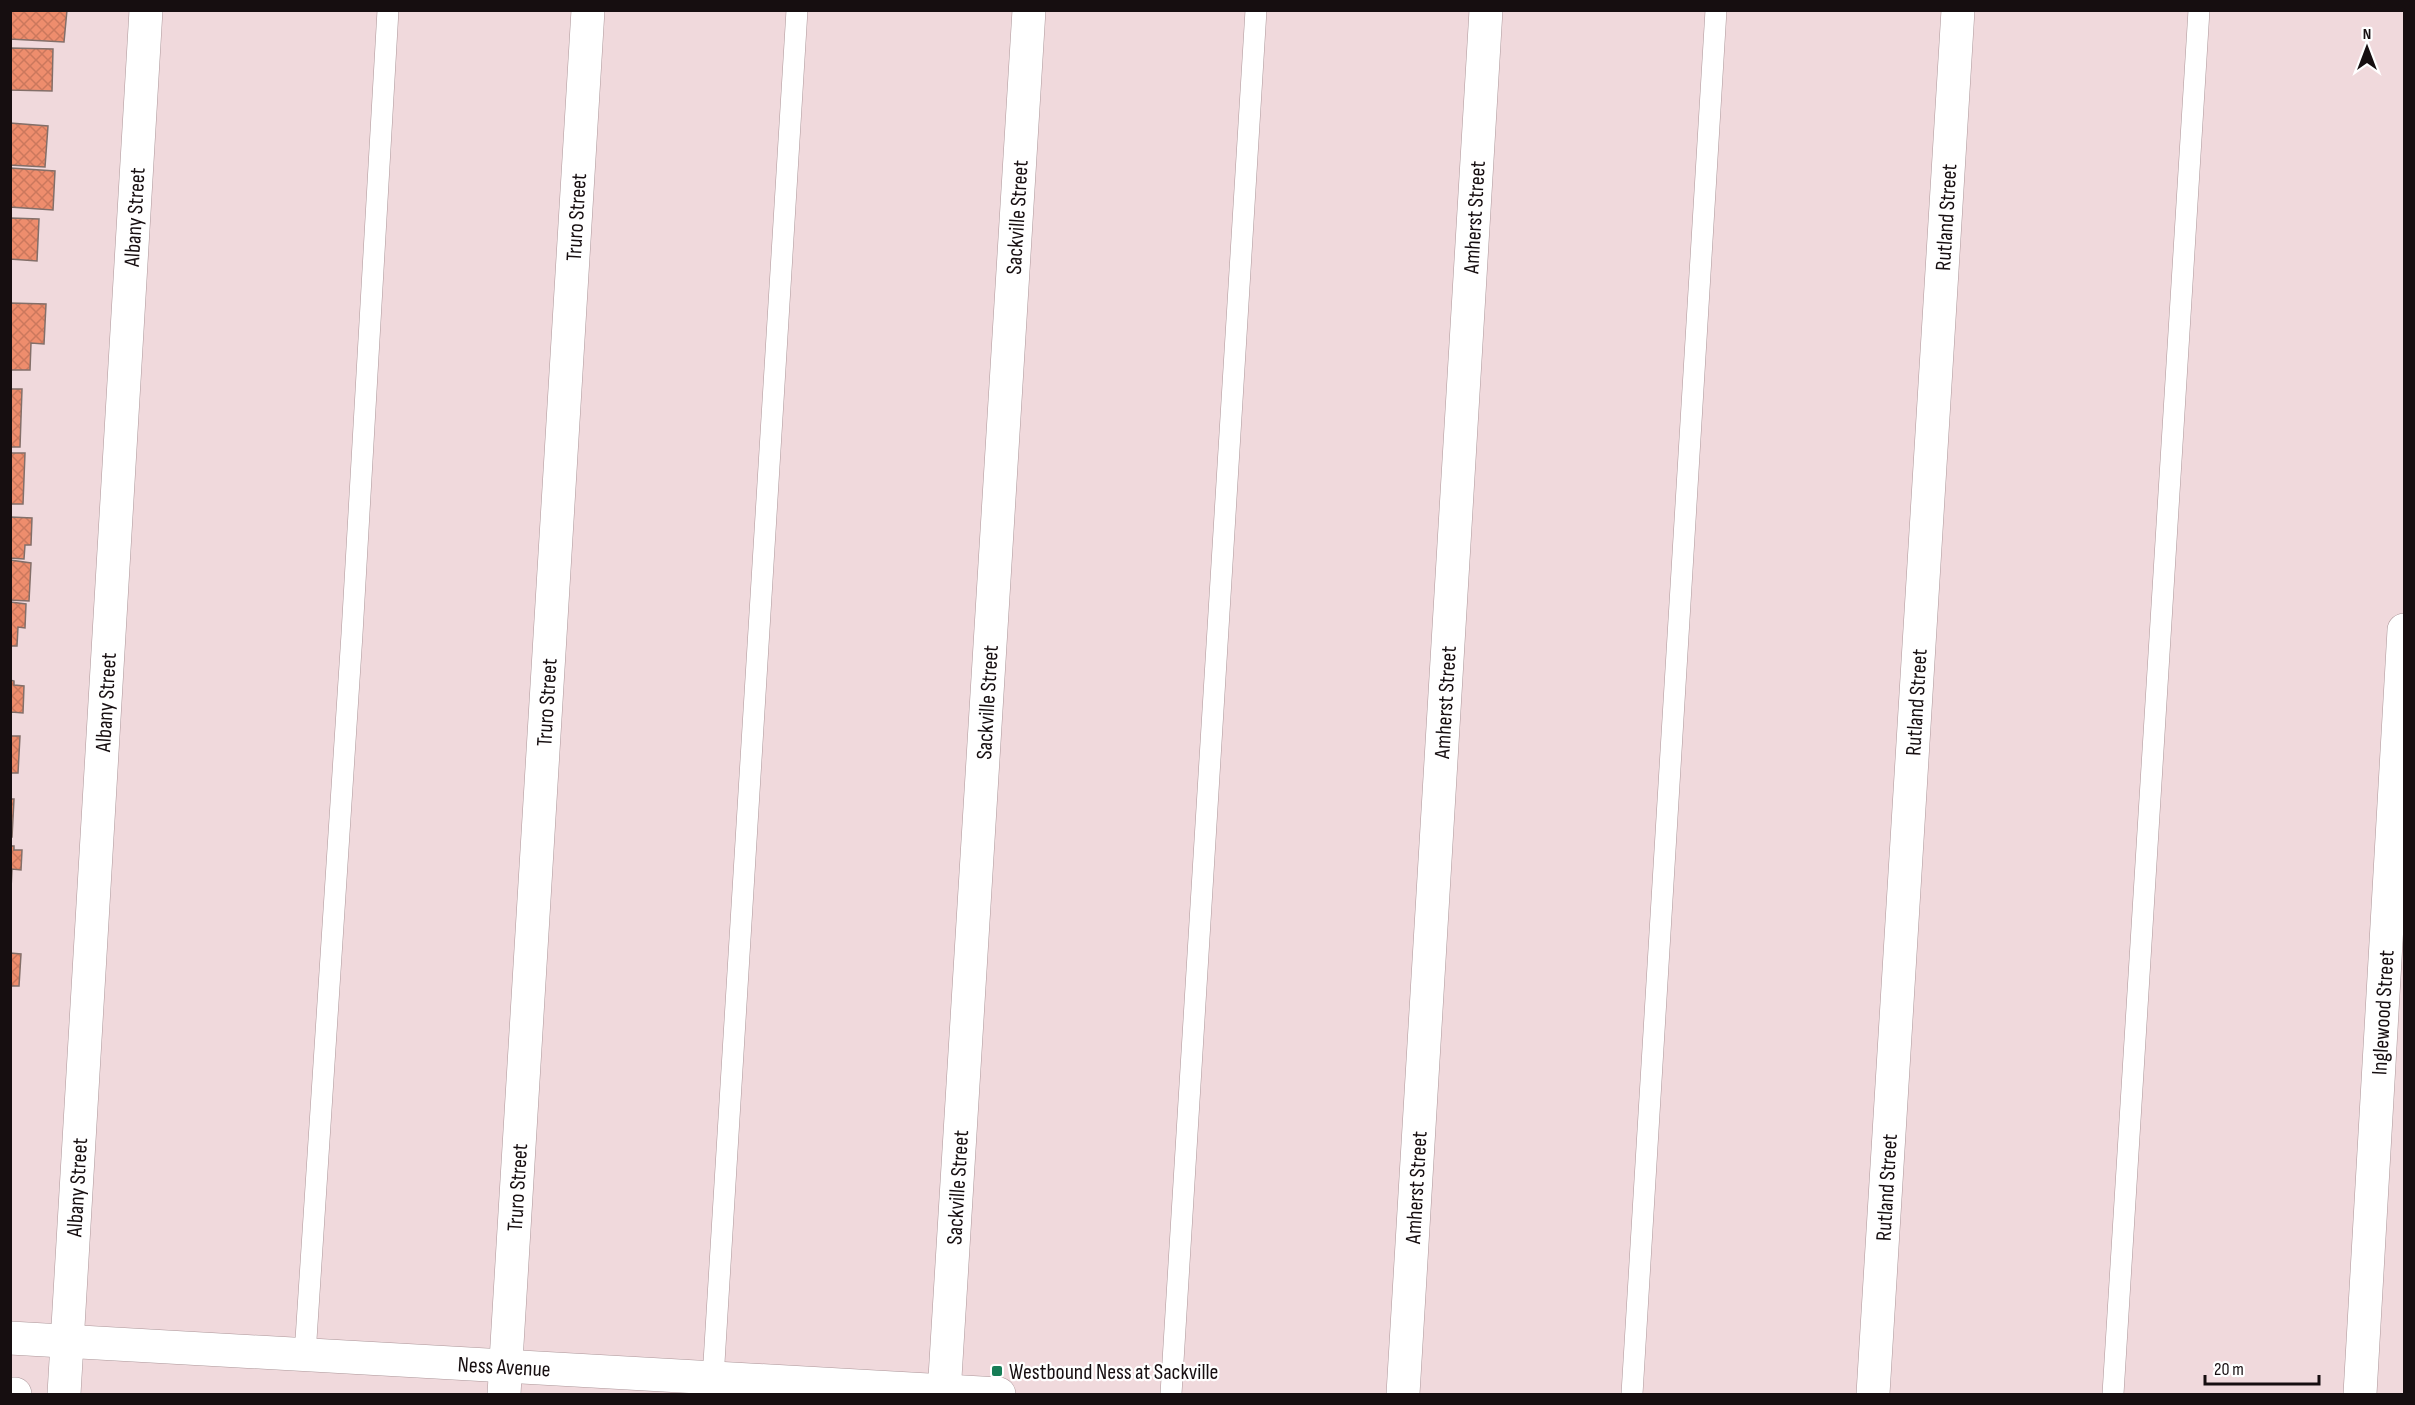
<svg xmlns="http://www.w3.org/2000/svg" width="2415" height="1405" font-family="'Sofia Sans Condensed',sans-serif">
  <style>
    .building { fill: url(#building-cross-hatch); stroke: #836f69; stroke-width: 1.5 }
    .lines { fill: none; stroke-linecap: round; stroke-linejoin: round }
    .lane-casing { stroke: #ac9699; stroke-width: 22 }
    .street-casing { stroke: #ac9699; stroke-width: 34 }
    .secondary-casing { stroke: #ac9699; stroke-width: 34 }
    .lane { stroke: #fff; stroke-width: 21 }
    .street { stroke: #fff; stroke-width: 33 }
    .secondary { stroke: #fff; stroke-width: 33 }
    .poi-dot { fill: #167d57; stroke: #fff; stroke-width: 2 }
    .labels { text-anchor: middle; stroke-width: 4.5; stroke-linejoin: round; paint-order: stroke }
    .street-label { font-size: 22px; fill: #160e10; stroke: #fff }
    .poi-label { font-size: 22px; fill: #160e10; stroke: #fff; text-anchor: start }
  </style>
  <defs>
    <pattern id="building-cross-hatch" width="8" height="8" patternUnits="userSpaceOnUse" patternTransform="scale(1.5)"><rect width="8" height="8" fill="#ee8d6d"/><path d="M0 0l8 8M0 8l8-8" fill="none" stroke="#cb785d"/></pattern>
  </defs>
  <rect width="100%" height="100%" fill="#f0d9dc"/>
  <g class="building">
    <path d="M10 10H67L64 42 10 39Z"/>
    <path d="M10 48 53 49 52 91 10 90Z"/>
    <path d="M10 123 48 126 45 167 10 165Z"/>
    <path d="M10 168 55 171 53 210 10 207Z"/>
    <path d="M10 218 39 219 37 261 10 259Z"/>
    <path d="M10 303 46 304 44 344 31 343 30 370H10Z"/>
    <path d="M10 389H22L20 447H10Z"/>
    <path d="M10 453H25L23 504H10Z"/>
    <path d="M10 517 32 518 31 545H25L24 559 10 558Z"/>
    <path d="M10 560 31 563 29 601 10 600Z"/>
    <path d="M10 602 26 604 25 628 18 627 17 646H10Z"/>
    <path d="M10 680 14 681V685L24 686 23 713 11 712 10 716Z"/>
    <path d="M10 736H20L18 773H10Z"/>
    <path d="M10 799H14L12 837H10Z"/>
    <path d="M10 846H14V850H22L21 870 12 869 11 889Z"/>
    <path d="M10 953 21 954 19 986H10Z"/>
  </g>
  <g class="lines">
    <g class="lane-casing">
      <g id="lane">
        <path d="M305 1355 352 634 388 10"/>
        <path d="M713 1379 797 10"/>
        <path d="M1171 1394 1256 10"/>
        <path d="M1632 1394 1716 10"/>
        <path d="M2113 1394 2199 10"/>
      </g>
    </g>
    <g class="street-casing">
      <g id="street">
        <path id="s1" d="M64 1394 146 10"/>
        <path id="s2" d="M504 1394 588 10"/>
        <path id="s3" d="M944 1394 1029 10"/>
        <path id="s4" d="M1403 1394 1486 10"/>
        <path id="s5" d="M1873 1394 1958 10"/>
        <path id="s6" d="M2360 1394 2404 630"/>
      </g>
    </g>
    <g class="secondary-casing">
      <g id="secondary">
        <path id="s7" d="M10 1338 999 1394"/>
        <path d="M10 1394H15"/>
      </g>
    </g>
    <use href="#lane" class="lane"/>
    <use href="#street" class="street"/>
    <use href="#secondary" class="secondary"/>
  </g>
  <rect class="poi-dot" x="991" y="1365" width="12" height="12" rx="3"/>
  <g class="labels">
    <g class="street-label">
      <text dy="8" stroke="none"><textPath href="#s1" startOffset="1179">Albany Street</textPath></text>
      <text dy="8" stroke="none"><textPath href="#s2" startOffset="1179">Truro Street</textPath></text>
      <text dy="8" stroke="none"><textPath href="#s3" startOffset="1179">Sackville Street</textPath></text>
      <text dy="8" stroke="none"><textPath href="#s4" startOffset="1179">Amherst Street</textPath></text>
      <text dy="8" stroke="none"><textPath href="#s5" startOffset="1179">Rutland Street</textPath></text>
      <text dy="8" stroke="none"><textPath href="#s1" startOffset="693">Albany Street</textPath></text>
      <text dy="8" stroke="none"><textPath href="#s3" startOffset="693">Sackville Street</textPath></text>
      <text dy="8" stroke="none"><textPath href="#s4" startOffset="693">Amherst Street</textPath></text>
      <text dy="8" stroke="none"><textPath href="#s5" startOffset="693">Rutland Street</textPath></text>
      <text dy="8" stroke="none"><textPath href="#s2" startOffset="693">Truro Street</textPath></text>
      <text dy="8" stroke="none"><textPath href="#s6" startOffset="382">Inglewood Street</textPath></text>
      <text dy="8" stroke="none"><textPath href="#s1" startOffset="207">Albany Street</textPath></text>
      <text dy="8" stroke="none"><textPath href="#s2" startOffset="207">Truro Street</textPath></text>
      <text dy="8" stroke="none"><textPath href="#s3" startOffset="207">Sackville Street</textPath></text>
      <text dy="8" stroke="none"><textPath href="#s4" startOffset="207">Amherst Street</textPath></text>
      <text dy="8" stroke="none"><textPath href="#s5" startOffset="207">Rutland Street</textPath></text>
      <text dy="8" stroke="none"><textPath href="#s7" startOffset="495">Ness Avenue</textPath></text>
    </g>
    <g class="poi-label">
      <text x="1009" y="1379">Westbound Ness at Sackville</text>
    </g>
  </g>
  <rect width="2415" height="1405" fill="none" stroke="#160e10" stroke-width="24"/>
  <g transform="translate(2367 48)" stroke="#ffffff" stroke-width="4.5" paint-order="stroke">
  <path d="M0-4.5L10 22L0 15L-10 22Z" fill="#160e10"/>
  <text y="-9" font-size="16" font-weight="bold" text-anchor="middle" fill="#160e10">N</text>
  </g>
  <path d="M2205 1375v9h114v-9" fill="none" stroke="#160e10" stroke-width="3"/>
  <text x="2214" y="1375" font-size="18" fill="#160e10" stroke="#ffffff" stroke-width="4.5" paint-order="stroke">20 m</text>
</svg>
